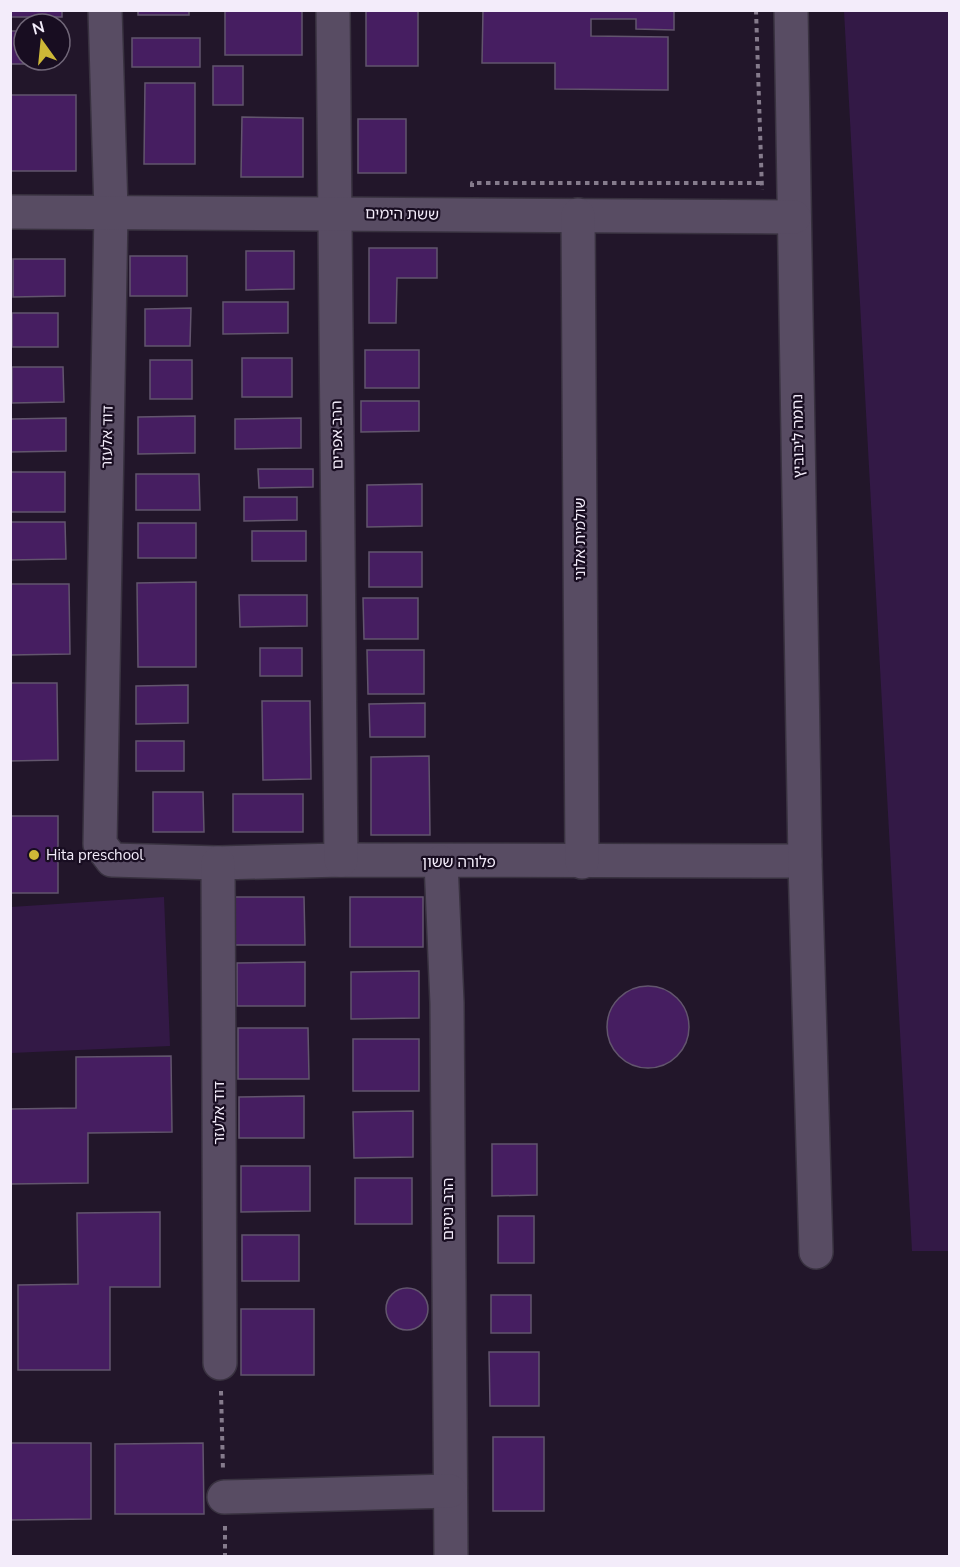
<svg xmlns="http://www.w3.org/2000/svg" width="960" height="1567" font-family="'Nunito Sans','Noto Sans Hebrew',sans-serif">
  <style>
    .green { fill: #331946 }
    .building { fill: #461e61; stroke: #62556d; stroke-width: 1.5 }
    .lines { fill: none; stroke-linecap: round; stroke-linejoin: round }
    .minor-casing { stroke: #393240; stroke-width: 36 }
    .path { stroke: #857b8c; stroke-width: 4; stroke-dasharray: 4.5 4.5; stroke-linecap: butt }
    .minor { stroke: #584c63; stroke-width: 33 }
    .poi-dot { fill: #ceb837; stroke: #180d21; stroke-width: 2 }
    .labels { text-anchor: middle; stroke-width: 4.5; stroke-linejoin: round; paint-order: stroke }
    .street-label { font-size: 15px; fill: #f3ecfa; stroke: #180d21 }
    .poi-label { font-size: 15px; fill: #f3ecfa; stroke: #180d21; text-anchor: start }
  </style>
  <rect width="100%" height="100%" fill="#22162a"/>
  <g class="green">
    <path d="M844 11H949V1251H912Z"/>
    <path d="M164 897 170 1046 11 1053V907Z"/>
  </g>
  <g class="building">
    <rect x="10" y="10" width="52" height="7"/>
    <rect x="138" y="10" width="51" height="5"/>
    <rect x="225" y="10" width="77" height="45"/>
    <rect x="366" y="10" width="52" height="56"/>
    <path d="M483 10H674V30L636 29V19H591V36L668 37V90L555 89V63H482Z"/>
    <path d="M10 31H24V60H59V64H10Z"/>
    <rect x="132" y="38" width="68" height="29"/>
    <rect x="213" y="66" width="30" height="39"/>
    <path d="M145 83H195V164H144Z"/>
    <rect x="10" y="95" width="66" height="76"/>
    <path d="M242 117 303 118V177H241Z"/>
    <rect x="358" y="119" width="48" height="54"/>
    <path d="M369 248H437V278H397L396 323H369Z"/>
    <path d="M246 251H294V289L246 290Z"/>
    <rect x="130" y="256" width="57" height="40"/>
    <path d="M13 259H65V296L13 297Z"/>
    <path d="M223 302H288V333L223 334Z"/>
    <path d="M191 308 190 346H145V309Z"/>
    <rect x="12" y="313" width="46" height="34"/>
    <rect x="365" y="350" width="54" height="38"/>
    <rect x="242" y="358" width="50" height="39"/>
    <rect x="150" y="360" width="42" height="39"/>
    <path d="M12 367H63L64 402 12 403Z"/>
    <path d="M361 401H419V431L361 432Z"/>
    <path d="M195 416V453L138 454V417Z"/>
    <path d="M66 418V451L11 452V419Z"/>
    <path d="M301 418V448L235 449V419Z"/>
    <path d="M258 469H313V487L259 488Z"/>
    <rect x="10" y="472" width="55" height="40"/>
    <path d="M136 474H199L200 510H136Z"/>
    <path d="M422 484V526L367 527V485Z"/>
    <path d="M244 497H297V520L244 521Z"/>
    <path d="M10 522H65L66 559 10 560Z"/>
    <rect x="138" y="523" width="58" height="35"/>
    <rect x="252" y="531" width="54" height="30"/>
    <rect x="369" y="552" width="53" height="35"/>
    <path d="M196 582V667H138L137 583Z"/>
    <path d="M10 584H69L70 654 10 655Z"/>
    <path d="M239 595H307V626L240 627Z"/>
    <path d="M363 598H418V639H364Z"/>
    <rect x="260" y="648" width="42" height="28"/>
    <path d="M367 650H424V694H368Z"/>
    <path d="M10 683H57L58 760 10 761Z"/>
    <path d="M188 685V723L136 724V686Z"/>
    <path d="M262 701H310L311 779 263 780Z"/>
    <path d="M425 703V737H370L369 704Z"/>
    <rect x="136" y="741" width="48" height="30"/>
    <path d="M429 756 430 835H371V757Z"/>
    <path d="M153 792H203L204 832H153Z"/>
    <rect x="233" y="794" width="70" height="38"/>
    <rect x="10" y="816" width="48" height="77"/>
    <path d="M234 897H304L305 945H234Z"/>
    <rect x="350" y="897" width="73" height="50"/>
    <path d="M305 962V1006H237V963Z"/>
    <path d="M419 971V1018L351 1019V972Z"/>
    <circle cx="648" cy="1027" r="41"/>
    <path d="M238 1028H308L309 1079H238Z"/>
    <rect x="353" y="1039" width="66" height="52"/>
    <path d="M171 1056 172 1132 88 1133V1183L10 1184V1109L76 1108V1057Z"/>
    <path d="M304 1096V1138H239V1097Z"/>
    <path d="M413 1111V1157L354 1158 353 1112Z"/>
    <path d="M492 1144H537V1195L492 1196Z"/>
    <path d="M241 1166H310V1211L241 1212Z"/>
    <rect x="355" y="1178" width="57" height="46"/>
    <path d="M160 1212V1287H110V1370H18V1285L78 1284 77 1213Z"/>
    <rect x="498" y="1216" width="36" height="47"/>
    <rect x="242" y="1235" width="57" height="46"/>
    <circle cx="407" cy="1309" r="21"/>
    <rect x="491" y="1295" width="40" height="38"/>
    <rect x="241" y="1309" width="73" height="66"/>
    <path d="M489 1352H539V1406H490Z"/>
    <rect x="493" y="1437" width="51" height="74"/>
    <path d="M10 1443H91V1519L10 1520Z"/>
    <path d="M203 1443 204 1514H115V1444Z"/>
  </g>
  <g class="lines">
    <g class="minor-casing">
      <g id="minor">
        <path d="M105 10 111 211 100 844 112 860 218 863 341 860 805 861"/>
        <path d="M333 10 341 860"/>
        <path d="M791 10 805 861 816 1252"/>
        <path d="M10 212 794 217"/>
        <path d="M578 215 582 862"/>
        <path d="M441 862 447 1003 451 1556"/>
        <path d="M218 863 220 1363"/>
        <path d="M224 1497 450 1491"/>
      </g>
    </g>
    <g class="path">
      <path d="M756 10 762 190"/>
      <path d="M472 187V183H762"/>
      <path d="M221 1391 223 1470"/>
      <path d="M225 1526V1556"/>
    </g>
    <use href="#minor" class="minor"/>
  </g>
  <circle class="poi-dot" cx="34" cy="855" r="6"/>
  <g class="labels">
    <g class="street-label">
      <text transform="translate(402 214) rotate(1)" y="5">ששת הימים</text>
      <text transform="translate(337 435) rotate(-91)" y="5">הרב אפרים</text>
      <text transform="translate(798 436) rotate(-91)" y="5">נחמה ליבוביץ</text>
      <text transform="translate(107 437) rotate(-89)" y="5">דוד אלעזר</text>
      <text transform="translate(580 539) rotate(-90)" y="5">שולמית אלוני</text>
      <text x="459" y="867">פלורה ששון</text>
      <text transform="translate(219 1113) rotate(-90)" y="5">דוד אלעזר</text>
      <text transform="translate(448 1209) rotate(-90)" y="5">הרב ניסים</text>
    </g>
    <g class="poi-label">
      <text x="46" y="860">Hita preschool</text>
    </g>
  </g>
  <rect width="960" height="1567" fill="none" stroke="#f3ecfa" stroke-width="24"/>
  <g transform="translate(42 42) rotate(345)"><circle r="28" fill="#180d21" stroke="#706678" stroke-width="1.5"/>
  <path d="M0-4.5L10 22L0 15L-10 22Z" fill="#ceb837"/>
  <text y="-9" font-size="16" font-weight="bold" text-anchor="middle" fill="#f3ecfa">N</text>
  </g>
</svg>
